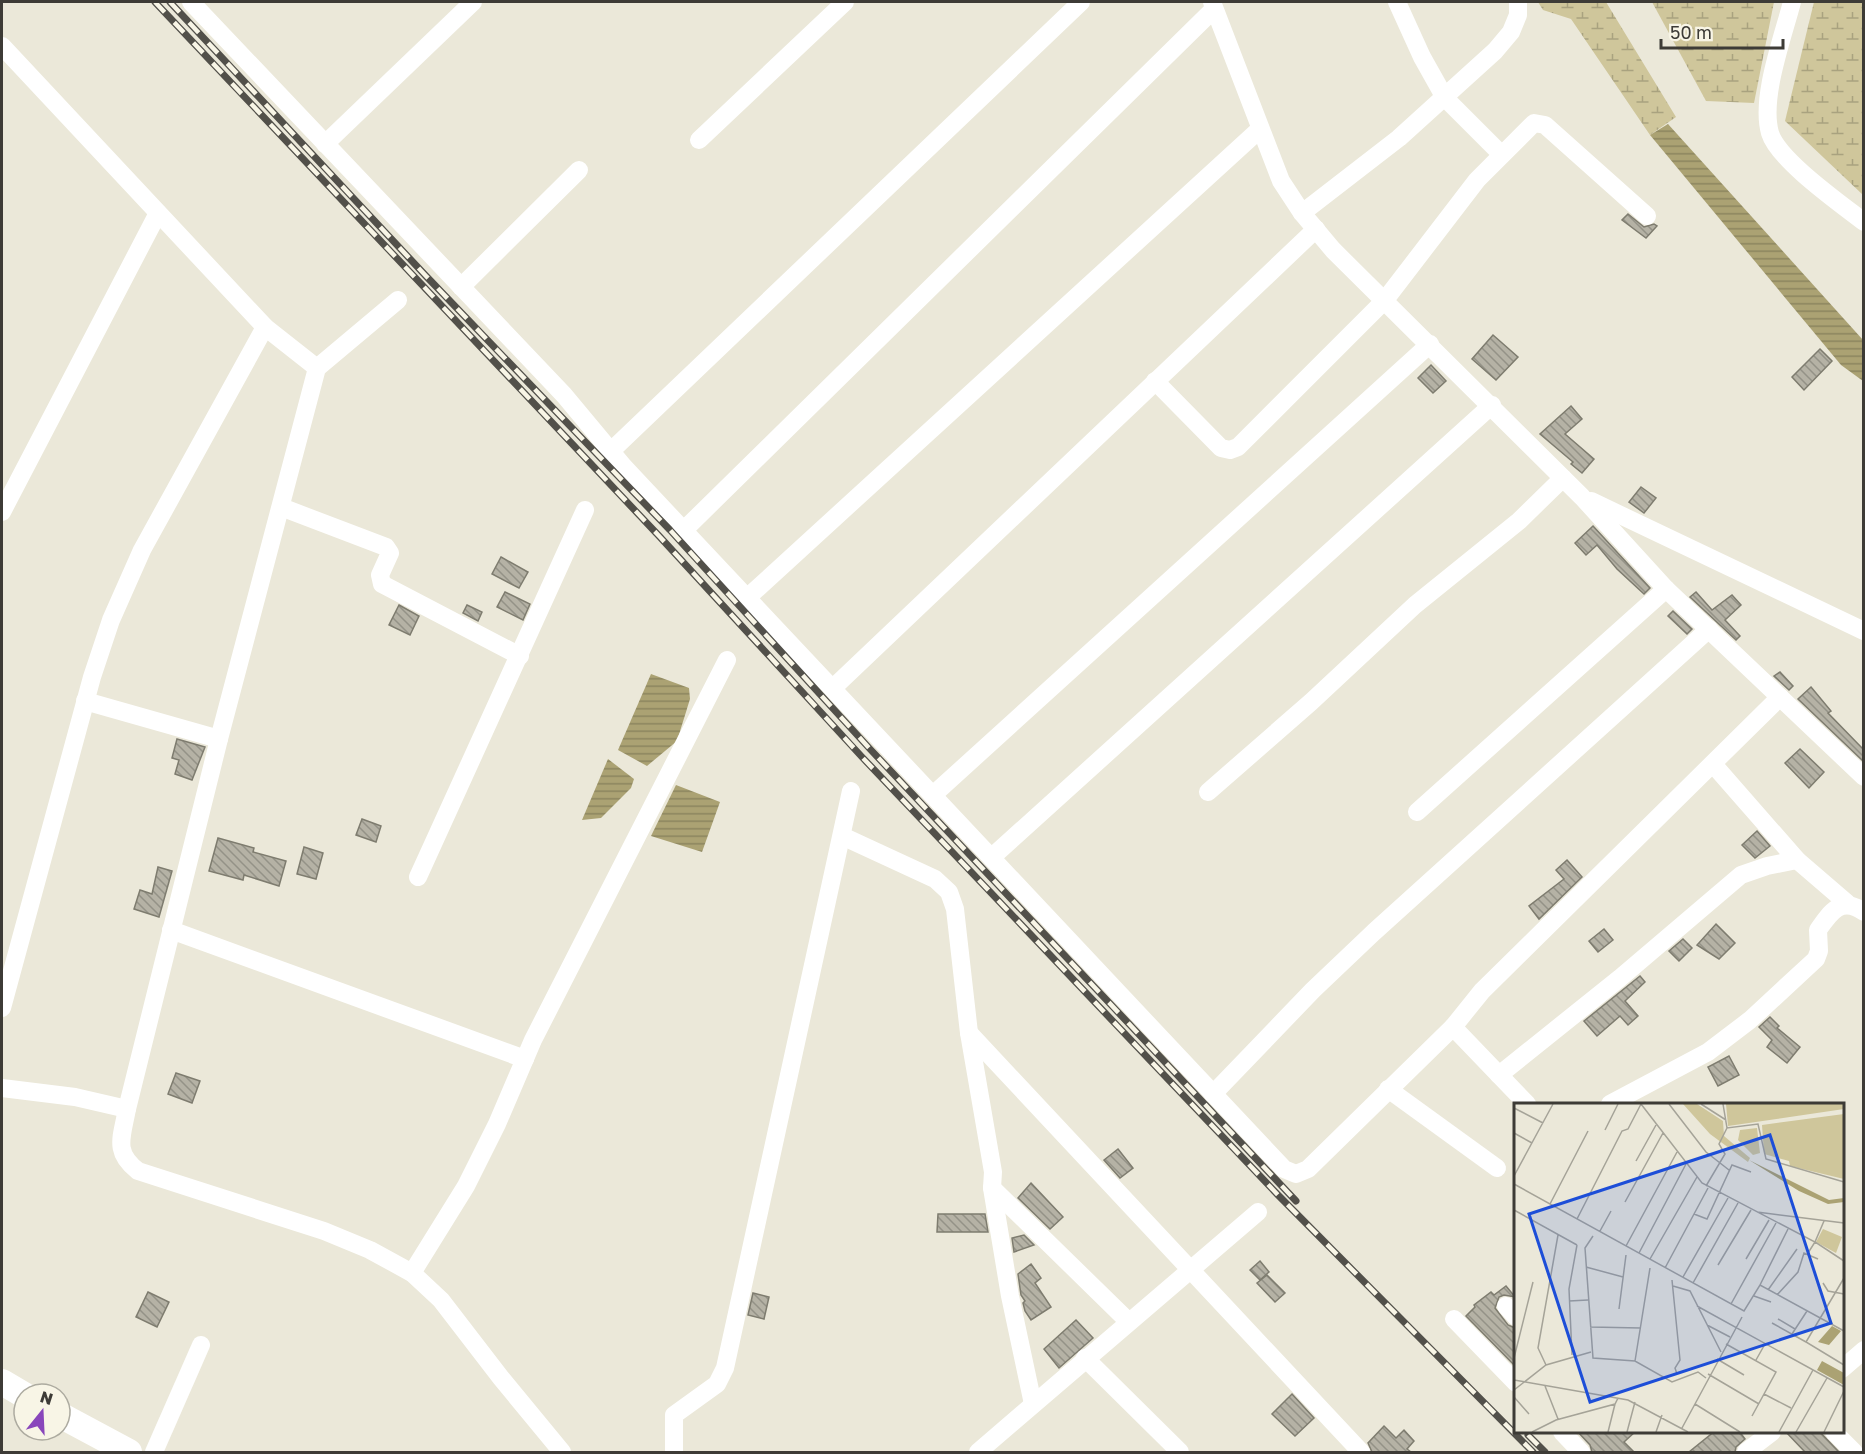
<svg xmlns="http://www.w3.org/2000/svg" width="1865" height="1454" font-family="'Golos Text',sans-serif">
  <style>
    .wetland { fill: url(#wetland-marsh) }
    .water { fill: url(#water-rules) }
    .building { fill: url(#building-back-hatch); stroke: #7e7c6f; stroke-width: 1.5 }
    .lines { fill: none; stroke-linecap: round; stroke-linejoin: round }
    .minor { stroke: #fff; stroke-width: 18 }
    .secondary { stroke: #fff; stroke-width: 26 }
    .rail-casing { stroke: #52504a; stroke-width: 7 }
    .rail { stroke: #f8f5e6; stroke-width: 4.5; stroke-dasharray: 14; stroke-linecap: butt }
    .inset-road { fill: none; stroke: #a5a398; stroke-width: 1.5 }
    .view { fill: #1d4ed8; fill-opacity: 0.15; stroke: #1d4ed8; stroke-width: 3 }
    .inset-edge { fill: none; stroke: #3d3b36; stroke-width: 3 }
  </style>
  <defs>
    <pattern id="wetland-marsh" width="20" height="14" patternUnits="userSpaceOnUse" patternTransform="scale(1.5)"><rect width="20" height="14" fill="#cfc69b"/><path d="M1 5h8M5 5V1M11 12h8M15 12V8" fill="none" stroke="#a9a27f"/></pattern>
    <pattern id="water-rules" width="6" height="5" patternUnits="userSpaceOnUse" patternTransform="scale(1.5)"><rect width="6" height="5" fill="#aba273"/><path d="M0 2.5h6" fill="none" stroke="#8c855f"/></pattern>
    <pattern id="building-back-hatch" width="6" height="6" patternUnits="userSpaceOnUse" patternTransform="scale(1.5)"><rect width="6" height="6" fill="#b5b2a5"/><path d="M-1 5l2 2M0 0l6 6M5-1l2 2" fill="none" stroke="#949287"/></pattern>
  </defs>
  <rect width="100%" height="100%" fill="#ebe8d9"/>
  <g class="wetland">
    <path d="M1538 2H1606L1676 117 1650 135 1571 19 1543 10Z"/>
    <path d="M1652 2H1774L1754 103 1706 101Z"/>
    <path d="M1814 2H1863V195L1785 121Z"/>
  </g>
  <g class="water">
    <path d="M1668 124 1863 340V381L1841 365 1650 135Z"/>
    <path d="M651 674 689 688 690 699 677 741 647 766 618 750Z"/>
    <path d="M608 759 634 779 631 788 601 818 582 820Z"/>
    <path d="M676 785 720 802 702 852 651 836Z"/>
  </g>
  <g class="building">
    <path d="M1628 214 1644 227 1654 224 1657 226 1646 238 1622 220Z"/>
    <path d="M1493 335 1518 357 1496 380 1472 359Z"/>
    <path d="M1820 349 1832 361 1804 390 1792 377Z"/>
    <path d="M1431 365 1446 381 1433 393 1418 378Z"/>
    <path d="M1571 406 1582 419 1565 434 1594 459 1582 473 1571 464 1573 462 1540 434Z"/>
    <path d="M1641 487 1656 498 1644 513 1629 502Z"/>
    <path d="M1593 526 1650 588 1644 594 1617 569 1597 545 1586 555 1575 543Z"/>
    <path d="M501 557 528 572 519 588 492 574Z"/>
    <path d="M505 592 530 604 523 620 497 607Z"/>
    <path d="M1696 592 1712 610 1732 595 1741 605 1725 620 1740 636 1736 640 1690 597Z"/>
    <path d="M399 605 419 616 410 635 389 625Z"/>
    <path d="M467 605 482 612 478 621 463 613Z"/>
    <path d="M1673 611 1692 629 1687 634 1668 616Z"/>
    <path d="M1780 672 1793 686 1789 690 1774 676Z"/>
    <path d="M1811 687 1831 711 1828 713 1863 749V761L1798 699Z"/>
    <path d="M177 739 205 747 192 780 175 774 179 760 172 758Z"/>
    <path d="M1800 749 1824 772 1809 788 1785 763Z"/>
    <path d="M362 819 381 826 376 842 356 835Z"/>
    <path d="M1757 831 1770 846 1755 858 1742 845Z"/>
    <path d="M218 838 254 848 253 852 286 861 279 886 244 875 243 880 209 871Z"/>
    <path d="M304 847 323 853 316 879 297 874Z"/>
    <path d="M1567 860 1582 877 1539 919 1529 906 1564 879 1556 870Z"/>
    <path d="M158 867 172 871 159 917 134 909 140 890 152 894Z"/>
    <path d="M1716 924 1735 943 1719 959 1697 945Z"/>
    <path d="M1604 929 1613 940 1598 952 1589 941Z"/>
    <path d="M1683 939 1692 948 1679 961 1669 951Z"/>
    <path d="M1640 976 1645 982 1625 1001 1638 1016 1628 1025 1620 1016 1597 1036 1584 1021Z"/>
    <path d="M1770 1017 1779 1026 1777 1028 1800 1047 1787 1063 1767 1047 1772 1040 1759 1027Z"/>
    <path d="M1729 1056 1739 1075 1718 1086 1708 1067Z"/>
    <path d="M176 1073 200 1081 192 1103 168 1094Z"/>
    <path d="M1118 1149 1133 1168 1120 1178 1104 1160Z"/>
    <path d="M1031 1183 1063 1217 1050 1229 1018 1198Z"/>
    <path d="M938 1214H985L988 1232H937Z"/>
    <path d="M1024 1235 1034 1245 1014 1252 1012 1238Z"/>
    <path d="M1260 1261 1269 1272 1260 1280 1250 1270Z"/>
    <path d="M1031 1264 1041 1278 1035 1283 1051 1307 1031 1320 1025 1311 1023 1303 1025 1301 1021 1295 1018 1274Z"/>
    <path d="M1267 1275 1285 1293 1275 1302 1257 1283Z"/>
    <path d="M1506 1286 1515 1297 1504 1295 1499 1297 1495 1308 1508 1325 1515 1328V1366L1466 1316 1475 1307 1474 1305 1491 1292 1494 1295Z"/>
    <path d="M148 1292 169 1302 157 1327 136 1317Z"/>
    <path d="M753 1293 769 1297 764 1319 748 1315Z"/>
    <path d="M1076 1320 1093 1338 1059 1368 1044 1349Z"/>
    <path d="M1292 1394 1314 1418 1295 1436 1272 1414Z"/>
    <path d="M1384 1426 1396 1438 1404 1430 1414 1441 1407 1449 1411 1452H1372L1368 1443Z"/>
    <path d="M1577 1431H1636L1624 1442 1634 1452H1592L1590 1445Z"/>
    <path d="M1715 1431H1739L1745 1439 1736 1447 1735 1452H1689Z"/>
    <path d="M1785 1431H1819L1839 1452H1805Z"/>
  </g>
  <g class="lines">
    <g class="minor">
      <path d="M191 2 564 395 624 467 1284 1169 1296 1174 1308 1169 1453 1027 1527 1104"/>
      <path d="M1212 2 1281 181 1302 213 1333 250 1582 497 1666 589 1864 777"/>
      <path d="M1397 2 1422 57 1445 98 1501 154"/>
      <path d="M1792 2C1783 37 1760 98 1770 133 1778 160 1841 204 1864 222"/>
      <path d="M2 46 265 327 317 368"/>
      <path d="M699 140 845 2"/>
      <path d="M325 144 473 2"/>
      <path d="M1302 213 1399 138 1495 51 1511 32 1518 15V2"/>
      <path d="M461 287 579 170"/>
      <path d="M398 300 317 368 219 739 127 1109C122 1137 113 1152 138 1171L324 1231 370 1250 412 1273 441 1300 501 1378 562 1452"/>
      <path d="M1155 381 1221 448 1230 450 1238 447 1385 300 1477 180 1534 123 1545 125 1647 216"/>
      <path d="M610 452 1081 2"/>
      <path d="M1591 501 1864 631"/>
      <path d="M281 507 386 547 390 553 380 575 382 584 520 656"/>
      <path d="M2 512 158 213"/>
      <path d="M685 529 1214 9"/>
      <path d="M748 597 1260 129"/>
      <path d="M833 688 1316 229"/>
      <path d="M85 701 219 739"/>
      <path d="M1713 764 1797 860 1847 903"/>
      <path d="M1208 792 1311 702 1415 605 1519 521 1563 478"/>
      <path d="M933 795 1430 344"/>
      <path d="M1417 812 1666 589"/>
      <path d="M842 836 935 879 949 892 955 909 969 1033 993 1172 992 1188 1010 1296 1033 1404"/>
      <path d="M992 857 1492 405"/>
      <path d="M418 877 585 510"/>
      <path d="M171 930 525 1059"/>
      <path d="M2 1008 92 677 111 620 142 550 265 327"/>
      <path d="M1453 1027 1482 991 1780 697"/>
      <path d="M969 1033 1361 1452"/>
      <path d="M1499 1075 1620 978 1741 875 1767 866 1797 860"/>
      <path d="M2 1088 75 1097 127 1109"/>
      <path d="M1388 1089 1497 1168"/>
      <path d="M1213 1094 1313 990 1374 932 1709 629"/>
      <path d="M1610 1104 1708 1052 1750 1020 1816 959 1819 951 1818 930C1831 911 1842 896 1864 912"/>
      <path d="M992 1188 1129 1322"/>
      <path d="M412 1273 466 1186 497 1124 533 1040 727 660"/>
      <path d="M1506 1306 1516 1317"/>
      <path d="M1454 1319 1516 1383"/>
      <path d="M1085 1358 1180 1452"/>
      <path d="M1842 1369 1864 1350"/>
      <path d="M1562 1432 1581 1452"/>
      <path d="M1834 1432 1854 1452"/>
      <path d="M154 1452 201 1345"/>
      <path d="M674 1452V1415L717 1384 725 1368 851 791"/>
      <path d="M978 1452 1258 1212"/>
      <path d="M1746 1452 1772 1432"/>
    </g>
    <g class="secondary">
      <path d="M2 1382 24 1395"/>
      <path d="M60 1415 129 1452"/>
    </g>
    <g class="rail-casing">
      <g id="rail">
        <path d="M155 2 660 537 862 757 1278 1195 1533 1452"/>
        <path d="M170 2 426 276 670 530 870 749 1296 1201"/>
        <path d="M1528 1435 1545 1452"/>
      </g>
    </g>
    <use href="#rail" class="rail"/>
  </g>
  <g transform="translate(1514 1103)">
    <rect width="330" height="330" fill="#ebe8d9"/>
    <path d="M169 1H183L209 18 210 33 236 55 234 59 196 31ZM212 1H330V6L214 23ZM330 11V76L276 63 275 58 250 51 248 22ZM243 25 246 50 239 52 224 37 226 27Z" fill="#cfc69b"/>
    <path d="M309 126 328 134 322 150 302 139Z" fill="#cfc69b"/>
    <path d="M235 57 315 97 330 95V99L314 101 285 88ZM318 223 327 228 315 242 304 239ZM308 258 330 270V282L303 267Z" fill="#aba273"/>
    <path class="inset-road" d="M127 1 188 80 301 139 294 150M155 1 192 49 215 67M187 1 212 17M209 1 213 25 244 21 252 56 330 79M0 5 29 20M91 27 104 1M0 30 18 40M122 58 142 22M0 73 39 1M0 81 230 208 246 182 330 228M192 83 211 51 205 41 213 25M111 99 149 30M36 101 74 28M0 107 63 142M243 109 330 120M180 111 193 116 218 62 237 69M63 116 108 28 114 26 127 1M310 118 301 139 330 158M86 128 97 108M79 133 71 145 79 255 121 258 158 279 184 269 192 275M112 143 163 49M125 150 172 61M136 156 183 74M232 156 255 117M204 162 237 107M72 164 109 174M151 165 194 85M169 174 214 95M330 175 292 239 330 262M158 177 166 257 161 265 163 271M179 180 224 100M309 180 314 188 330 191M246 182 274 126M159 183 176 188 207 249M254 187 283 146M263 192 284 169 290 150 304 156M240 193 257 199M55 198 74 197M217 201 262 120M183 203 330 284M105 206 112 152M264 216 281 226M258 220 292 239M193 222 216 234M76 224 127 225M278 231 293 208M212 241 262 269 238 313M58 252 55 186 63 142M0 255 19 179M203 256 230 272M242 257 251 241M121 258 136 165M32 262 24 245 44 132M194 271 245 301M0 277 114 297 174 329M31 283 44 316M0 287 32 262 77 249M250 291 277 305M0 294 15 311M181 301 226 329M168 325 228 214M18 329 42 317 101 301 104 295M94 329 101 301M113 329 121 299M142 329 148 312M265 329 299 267M282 329 313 275M310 329 330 288"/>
    <path class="view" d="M256 32 317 220 76 299 15 111Z"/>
    <rect width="330" height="330" class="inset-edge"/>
  </g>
  <rect width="1865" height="1454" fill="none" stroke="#3d3b36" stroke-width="6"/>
  <g transform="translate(42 1412) rotate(18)"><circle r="28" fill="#f8f5e6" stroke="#adaba0" stroke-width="1.5"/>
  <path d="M0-4.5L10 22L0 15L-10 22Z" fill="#8946bb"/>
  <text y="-9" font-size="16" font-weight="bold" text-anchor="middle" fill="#3d3b36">N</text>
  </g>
  <path d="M1661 39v9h122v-9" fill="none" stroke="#3d3b36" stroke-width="3"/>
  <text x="1670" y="39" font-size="18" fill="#3d3b36" stroke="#f8f5e6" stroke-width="4.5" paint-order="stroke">50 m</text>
</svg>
